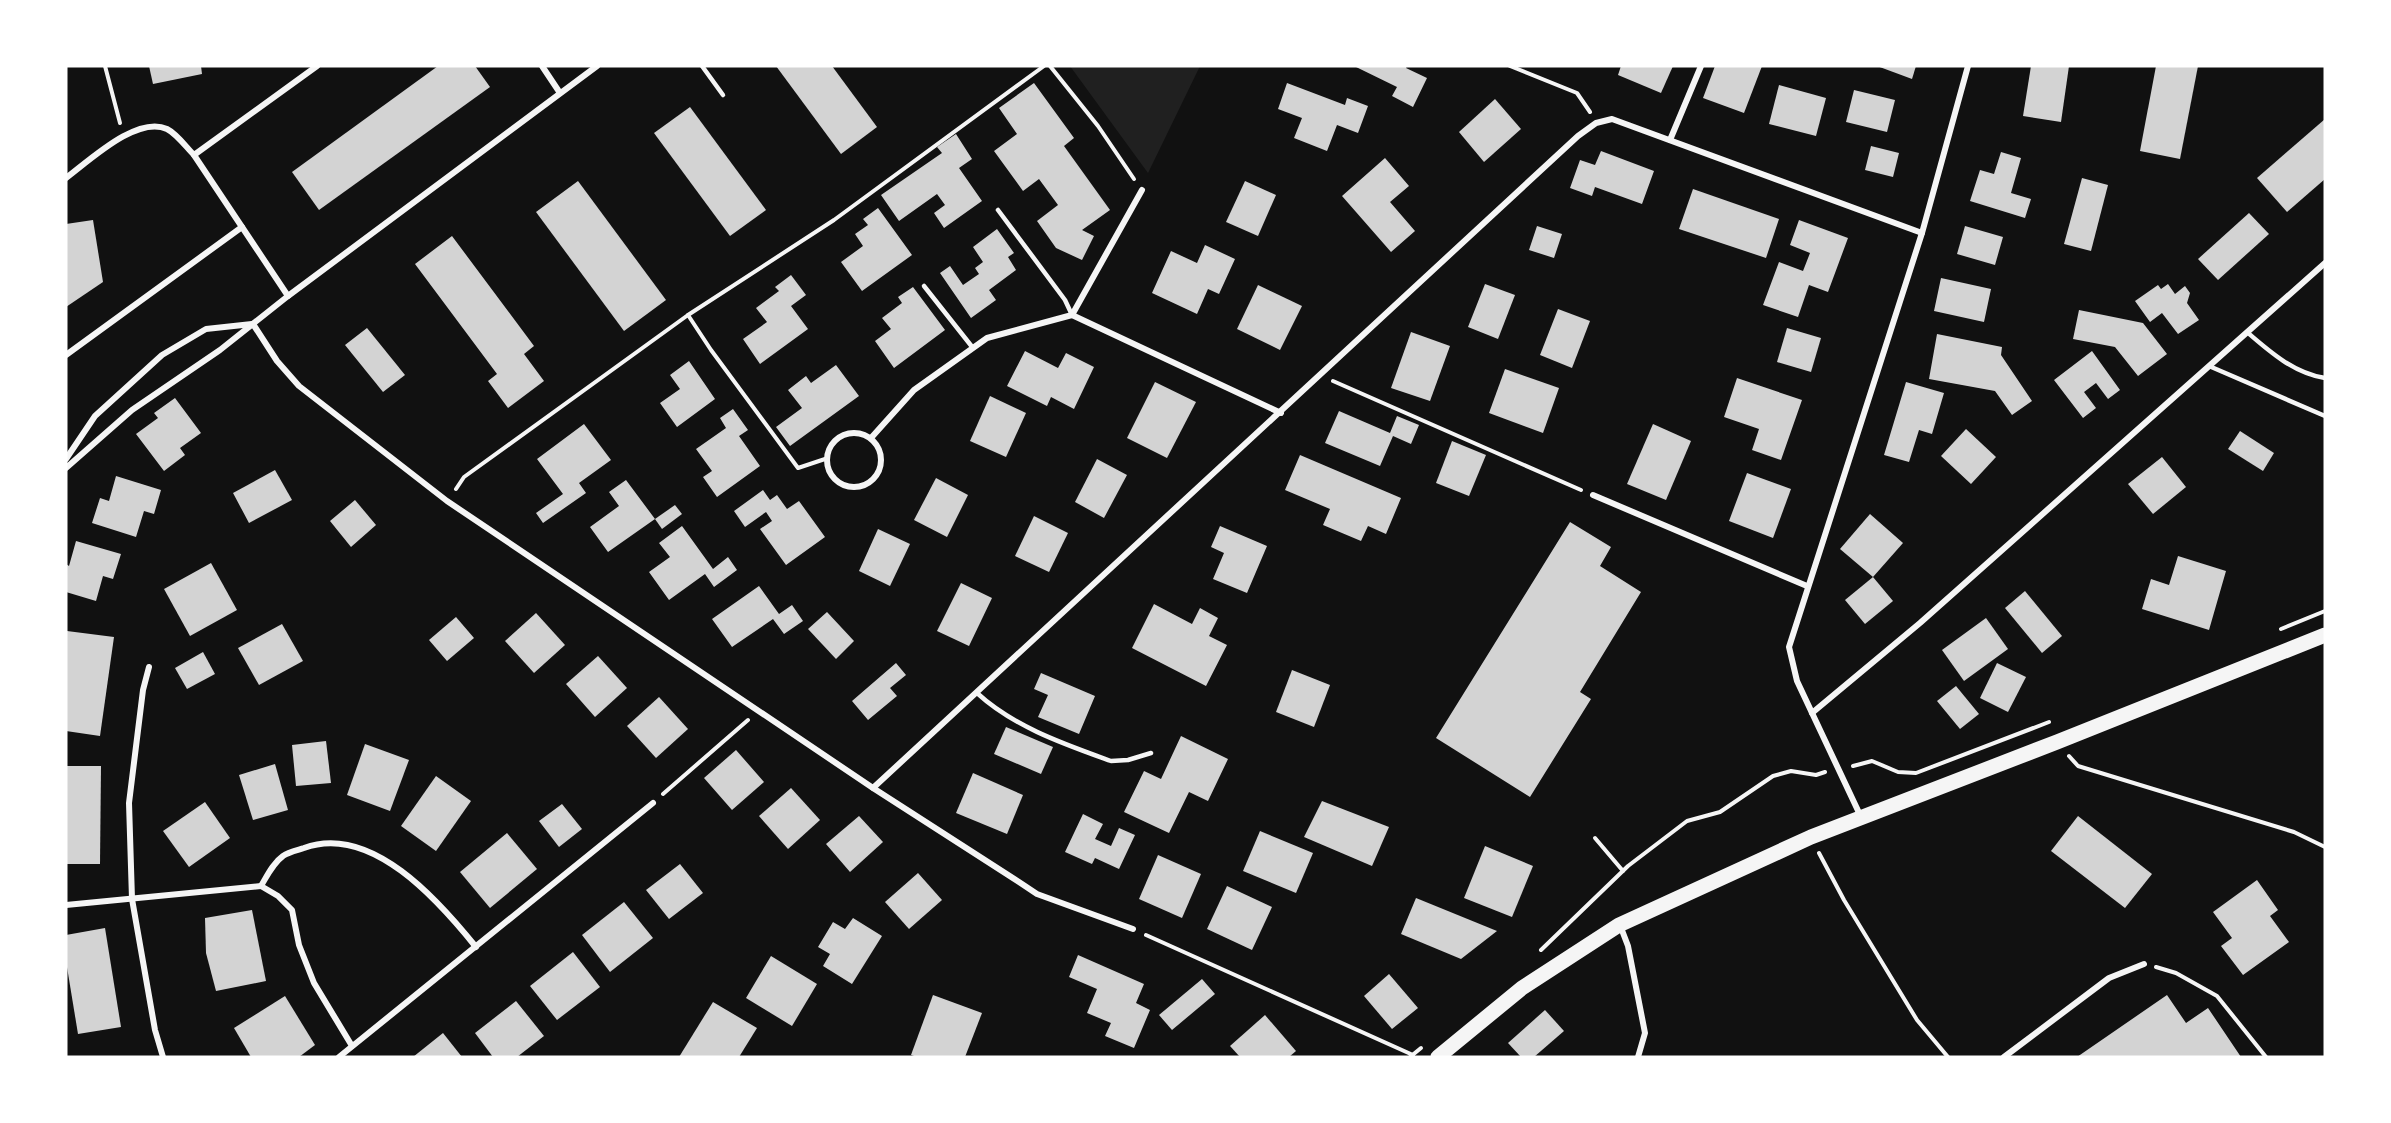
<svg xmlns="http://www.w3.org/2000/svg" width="2391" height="1123" font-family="Helvetica,sans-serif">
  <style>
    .green { fill: #202020 }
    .building { fill: #d3d3d3 }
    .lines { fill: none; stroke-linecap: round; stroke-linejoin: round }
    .path { stroke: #f5f5f5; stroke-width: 4 }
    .service { stroke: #f5f5f5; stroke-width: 4.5 }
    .minor { stroke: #f5f5f5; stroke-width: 6 }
    .primary { stroke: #f5f5f5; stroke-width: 15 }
  </style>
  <rect width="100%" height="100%" fill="#111"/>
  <path class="green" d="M1070 66H1200L1148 173Z"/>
  <g class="building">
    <path d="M149 66H201L202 74 153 84Z"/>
    <path d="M438 66H475L490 87 319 210 292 172Z"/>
    <path d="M776 66H832L877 127 841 154Z"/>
    <path d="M1354 66H1407L1406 68 1427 78 1413 107 1392 96 1397 87Z"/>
    <path d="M1621 66H1673L1661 93 1618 75Z"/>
    <path d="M1715 66H1762L1744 113 1703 98Z"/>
    <path d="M1877 66H1916L1912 79Z"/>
    <path d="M2031 66H2069L2061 122 2023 116Z"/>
    <path d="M2156 66H2198L2180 159 2140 151Z"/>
    <path d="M1034 83 1074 138 1064 146 1110 210 1082 230 1094 236 1082 260 1056 248 1037 221 1058 205 1039 179 1023 191 994 151 1017 134 999 108Z"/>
    <path d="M1287 83 1345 105 1347 98 1368 106 1358 133 1337 125 1327 151 1294 138 1302 118 1278 109Z"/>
    <path d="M1779 85 1826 98 1816 136 1769 124Z"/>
    <path d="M1854 90 1895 100 1887 132 1846 122Z"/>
    <path d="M1495 99 1521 129 1484 162 1459 132Z"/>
    <path d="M690 107 766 210 730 236 654 133Z"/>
    <path d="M2325 119V179L2287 212 2257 178Z"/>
    <path d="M956 134 972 159 959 168 982 201 944 228 934 213 945 205 937 194 899 221 881 195 942 153 937 147Z"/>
    <path d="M1871 146 1899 153 1893 177 1865 170Z"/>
    <path d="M1601 151 1654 171 1642 204 1595 187 1592 196 1570 188 1580 160 1595 165Z"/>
    <path d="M2001 152 2021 158 2011 193 2031 199 2025 218 1970 201 1980 170 1994 174Z"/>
    <path d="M1385 158 1409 186 1390 202 1415 231 1391 252 1342 196Z"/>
    <path d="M2082 178 2108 185 2091 251 2064 244Z"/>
    <path d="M578 181 666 300 624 331 536 212Z"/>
    <path d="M1245 181 1276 195 1258 236 1226 222Z"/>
    <path d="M1693 189 1779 219 1766 258 1679 229Z"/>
    <path d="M878 208 912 255 862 291 841 262 863 246 855 234 868 225 863 219Z"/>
    <path d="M2249 213 2269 234 2218 280 2198 259Z"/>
    <path d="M93 220 103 282 66 307V224Z"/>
    <path d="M1799 220 1848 238 1828 292 1809 285 1798 317 1763 305 1779 262 1803 271 1810 253 1790 245Z"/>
    <path d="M1537 226 1562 234 1554 258 1529 250Z"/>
    <path d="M1965 226 2003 237 1995 265 1957 254Z"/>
    <path d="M997 229 1014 253 1008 257 1016 270 989 290 996 300 971 318 940 273 950 266 963 285 979 274 975 268 983 262 973 247Z"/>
    <path d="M452 236 534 346 524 354 544 381 508 408 488 381 497 374 415 264Z"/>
    <path d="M1205 245 1235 259 1219 294 1208 289 1197 314 1152 293 1171 251 1197 263Z"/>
    <path d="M791 275 806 295 791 306 808 329 760 364 743 339 767 322 756 308 779 291 775 287Z"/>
    <path d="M1941 278 1991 289 1984 322 1934 311Z"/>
    <path d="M1485 284 1515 295 1498 339 1468 327Z"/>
    <path d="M2168 284 2175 294 2185 286 2190 293 2187 303 2199 320 2178 334 2162 313 2150 322 2135 301 2158 285 2161 289Z"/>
    <path d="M1258 285 1302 306 1280 350 1237 329Z"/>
    <path d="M913 287 945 330 894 368 875 341 891 329 882 318 902 303 898 297Z"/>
    <path d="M1558 309 1590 321 1572 368 1540 355Z"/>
    <path d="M2079 310 2143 323 2167 354 2138 376 2115 347 2073 339Z"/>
    <path d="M367 328 405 375 383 392 345 345Z"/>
    <path d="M1787 328 1821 338 1811 372 1777 362Z"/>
    <path d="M1411 332 1450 346 1430 401 1391 388Z"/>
    <path d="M1937 334 2002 347 2001 355 2032 401 2012 415 1995 391 1929 379Z"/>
    <path d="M1025 351 1058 368 1066 353 1094 367 1074 409 1051 397 1047 406 1007 386Z"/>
    <path d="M2092 351 2120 390 2108 399 2096 383 2084 392 2096 408 2083 418 2054 380Z"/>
    <path d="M689 361 715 399 677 427 660 403 680 389 670 375Z"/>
    <path d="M836 365 859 396 790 446 776 427 802 408 788 390 806 376 811 383Z"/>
    <path d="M1505 369 1559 388 1543 433 1489 413Z"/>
    <path d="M1737 378 1802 400 1781 460 1752 450 1759 429 1724 417Z"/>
    <path d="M1155 382 1196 402 1167 458 1127 438Z"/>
    <path d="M1906 382 1944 393 1932 434 1919 430 1909 462 1884 455Z"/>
    <path d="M990 396 1026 413 1006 457 970 441Z"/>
    <path d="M175 398 201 433 180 448 185 455 164 471 136 434 158 418 154 413Z"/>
    <path d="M733 409 748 430 739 436 760 466 717 497 703 477 712 471 696 449 726 428 720 418Z"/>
    <path d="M1339 411 1390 433 1397 416 1419 425 1411 444 1393 436 1380 466 1325 443Z"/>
    <path d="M584 424 611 460 579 483 586 493 543 523 536 513 563 494 537 459Z"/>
    <path d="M1653 424 1691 441 1666 500 1627 484Z"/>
    <path d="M1966 429 1996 457 1971 484 1941 456Z"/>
    <path d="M2240 431 2274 453 2263 471 2228 449Z"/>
    <path d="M1452 441 1486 455 1469 496 1436 483Z"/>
    <path d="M1300 455 1401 498 1386 534 1368 526 1361 541 1323 525 1330 509 1285 490Z"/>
    <path d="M2162 457 2186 487 2153 514 2128 484Z"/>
    <path d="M1097 459 1127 475 1104 518 1075 502Z"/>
    <path d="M275 470 292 500 249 523 233 493Z"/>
    <path d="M1747 473 1791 489 1773 538 1729 521Z"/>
    <path d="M116 476 161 490 154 514 144 511 136 537 92 523 100 498 109 501Z"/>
    <path d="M936 478 968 495 947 537 914 520Z"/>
    <path d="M626 480 655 519 608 552 590 527 619 506 609 492Z"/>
    <path d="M763 490 770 500 777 495 787 509 799 501 825 537 786 565 760 529 772 521 766 512 745 527 734 511Z"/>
    <path d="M355 500 376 525 351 547 330 521Z"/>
    <path d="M675 505 682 514 662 529 655 519Z"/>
    <path d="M1870 514 1903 543 1873 577 1840 549Z"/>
    <path d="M1034 516 1068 533 1049 572 1015 556Z"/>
    <path d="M1570 522 1611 547 1600 566 1641 592 1580 692 1591 699 1530 797 1436 738Z"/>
    <path d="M682 526 713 569 728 557 737 570 714 587 705 574 669 600 649 572 670 557 659 543Z"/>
    <path d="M1220 526 1267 546 1247 593 1213 579 1224 553 1211 547Z"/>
    <path d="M878 529 910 544 890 586 859 571Z"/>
    <path d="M76 541 121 554 113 579 103 576 96 601 66 592V564L69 566Z"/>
    <path d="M2178 556 2226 571 2209 630 2142 609 2151 579 2169 585Z"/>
    <path d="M211 563 237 610 190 636 164 589Z"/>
    <path d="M1873 577 1893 601 1865 624 1845 600Z"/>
    <path d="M961 583 992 598 969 646 937 631Z"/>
    <path d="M759 586 779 614 792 605 803 621 784 634 773 619 732 647 712 619Z"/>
    <path d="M2025 591 2062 636 2042 653 2005 608Z"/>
    <path d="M1154 604 1192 624 1200 608 1218 618 1209 636 1227 645 1206 686 1132 648Z"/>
    <path d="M827 612 854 641 836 659 808 629Z"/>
    <path d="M536 613 565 645 534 673 505 641Z"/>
    <path d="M456 617 474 638 447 661 429 640Z"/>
    <path d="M1986 618 2008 649 1964 681 1942 650Z"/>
    <path d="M282 624 303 661 259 685 238 648Z"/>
    <path d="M67 631 114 637 100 736 66 731Z"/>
    <path d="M203 652 215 674 187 689 175 668Z"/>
    <path d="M598 656 627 688 595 717 566 684Z"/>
    <path d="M896 663 906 675 890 688 897 696 868 720 852 701Z"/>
    <path d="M1997 663 2026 677 2008 712 1980 698Z"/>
    <path d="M1292 670 1330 685 1314 727 1276 712Z"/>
    <path d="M1041 673 1095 696 1079 734 1038 717 1048 695 1034 689Z"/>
    <path d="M1956 686 1979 714 1960 729 1937 701Z"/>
    <path d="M659 697 688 729 656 758 627 726Z"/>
    <path d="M1006 727 1053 747 1041 774 994 754Z"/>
    <path d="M1181 736 1228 759 1208 801 1189 792 1169 833 1124 812 1144 771 1161 779Z"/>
    <path d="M326 741 331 783 296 786 292 745Z"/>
    <path d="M365 744 409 760 390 811 347 795Z"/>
    <path d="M736 750 764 782 732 810 704 778Z"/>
    <path d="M275 764 288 810 253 820 239 775Z"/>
    <path d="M66 766H101L100 864H66Z"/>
    <path d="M973 773 1023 795 1007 834 956 813Z"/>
    <path d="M436 776 471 801 436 851 401 826Z"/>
    <path d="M791 788 820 820 788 849 759 816Z"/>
    <path d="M1322 801 1389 827 1372 866 1304 837Z"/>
    <path d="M205 802 230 838 189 867 163 831Z"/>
    <path d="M562 804 582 829 559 847 539 821Z"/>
    <path d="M1083 814 1103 824 1095 839 1111 846 1119 828 1135 835 1119 869 1095 858 1092 864 1065 852Z"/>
    <path d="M859 816 883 842 850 872 826 844Z"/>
    <path d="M2078 816 2152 874 2125 908 2051 851Z"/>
    <path d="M1260 831 1313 853 1296 893 1243 871Z"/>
    <path d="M507 833 537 869 490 908 460 872Z"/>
    <path d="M1485 846 1533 866 1512 917 1464 898Z"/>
    <path d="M1158 855 1201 874 1182 918 1139 899Z"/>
    <path d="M680 864 703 893 669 919 646 890Z"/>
    <path d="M918 873 942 900 909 929 885 902Z"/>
    <path d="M2257 880 2278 910 2270 916 2289 942 2243 975 2221 946 2232 938 2213 912Z"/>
    <path d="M1227 886 1272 907 1252 950 1207 929Z"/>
    <path d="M1416 898 1497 931 1461 959 1401 934Z"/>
    <path d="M624 902 653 938 610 972 582 935Z"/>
    <path d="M252 910 266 981 216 991 206 953 205 918Z"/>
    <path d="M853 918 882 936 852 984 823 966 830 954 818 947 833 922 845 929Z"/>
    <path d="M105 928 121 1027 78 1034 66 961V935Z"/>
    <path d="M573 952 600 987 557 1020 530 986Z"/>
    <path d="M1078 955 1144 984 1136 1003 1150 1010 1134 1048 1105 1036 1111 1023 1087 1013 1097 989 1069 977Z"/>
    <path d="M771 956 817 984 792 1026 746 998Z"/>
    <path d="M1389 974 1418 1008 1392 1029 1364 996Z"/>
    <path d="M1202 979 1215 994 1172 1030 1159 1015Z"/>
    <path d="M933 995 982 1013 965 1057H917L911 1055Z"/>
    <path d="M2167 995 2186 1023 2208 1008 2241 1057H2077Z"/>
    <path d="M285 996 315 1045 299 1057H251L234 1028Z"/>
    <path d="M516 1001 544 1036 517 1057H493L475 1033Z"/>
    <path d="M713 1002 757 1028 739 1057H679Z"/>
    <path d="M1545 1010 1564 1031 1534 1057H1521L1508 1043Z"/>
    <path d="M1265 1015 1296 1051 1289 1057H1240L1230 1046Z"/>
    <path d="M443 1033 462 1057H413Z"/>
  </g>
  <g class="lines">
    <g class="path">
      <path d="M105 66 120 123"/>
      <path d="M1050 66 1098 126 1134 179"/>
      <path d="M1510 66 1577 93 1590 112"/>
      <path d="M688 315 711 350 798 468 828 458"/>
      <path d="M1333 381 1581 490"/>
      <path d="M456 489 464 477 688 315 834 220 1044 66"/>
      <path d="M2281 629 2325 611"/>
      <path d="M2069 756 2078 766 2294 832 2325 847"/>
      <path d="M1853 766 1872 761 1898 772 1916 773 2049 722"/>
      <path d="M663 794 748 720"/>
      <path d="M1595 838 1623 871"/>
      <path d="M1819 853 1844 900 1917 1020 1948 1057"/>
      <path d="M1146 935 1413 1055"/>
      <path d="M1541 950 1628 866 1687 821 1720 812 1773 776 1791 771 1816 775 1825 772"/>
      <path d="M2156 967 2176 973 2217 996 2266 1057"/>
      <path d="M1410 1057 1421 1048"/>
    </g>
    <g class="service">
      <path d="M702 66 723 95"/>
      <path d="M998 210 1065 300 1072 315"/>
      <path d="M924 286 973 348"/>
      <path d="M2247 332C2270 352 2294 373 2325 378"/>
      <path d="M2209 366 2325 416"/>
      <path d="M977 693C1014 727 1064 744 1111 761L1128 760 1151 753"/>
    </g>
    <g class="minor">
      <path d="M542 66 560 93"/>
      <path d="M1670 140 1701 66"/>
      <path d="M66 178C89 161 137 115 167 129 177 134 186 147 194 155"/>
      <path d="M1142 190 1072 315 1281 413"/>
      <path d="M288 296 194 155 317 66"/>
      <path d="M253 324 277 361 299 386 447 501 873 788 1019 882 1037 894 1133 929"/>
      <path d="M66 355 242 227"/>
      <circle cx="854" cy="460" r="27"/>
      <path d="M871 438 914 390 987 338 1072 315"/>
      <path d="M66 459 95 416 162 355 206 329 252 324"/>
      <path d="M66 468 132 410 220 350 288 296 597 66"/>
      <path d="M1593 495 1807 586"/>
      <path d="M149 667 143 690 129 803 132 899 155 1030 163 1057"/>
      <path d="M1812 713 1920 623 2325 263"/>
      <path d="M873 788 1578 136 1596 123 1612 119 1922 233"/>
      <path d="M1861 817 1797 681 1789 647 1922 233 1968 66"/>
      <path d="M66 905 261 886"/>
      <path d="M1620 925 1628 946 1645 1033 1638 1057"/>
      <path d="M352 1046 314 983 299 945 292 910 278 896 261 886C267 876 273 863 283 856 288 852 298 850 304 848 371 823 439 901 476 947"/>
      <path d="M339 1057 653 803"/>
      <path d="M2004 1057 2109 978 2144 964"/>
    </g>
    <path class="primary" d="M1438 1057 1522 988 1619 925 1811 837 2057 742 2325 635"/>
  </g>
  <rect width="2391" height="1123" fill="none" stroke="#ffffff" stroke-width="135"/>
</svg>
